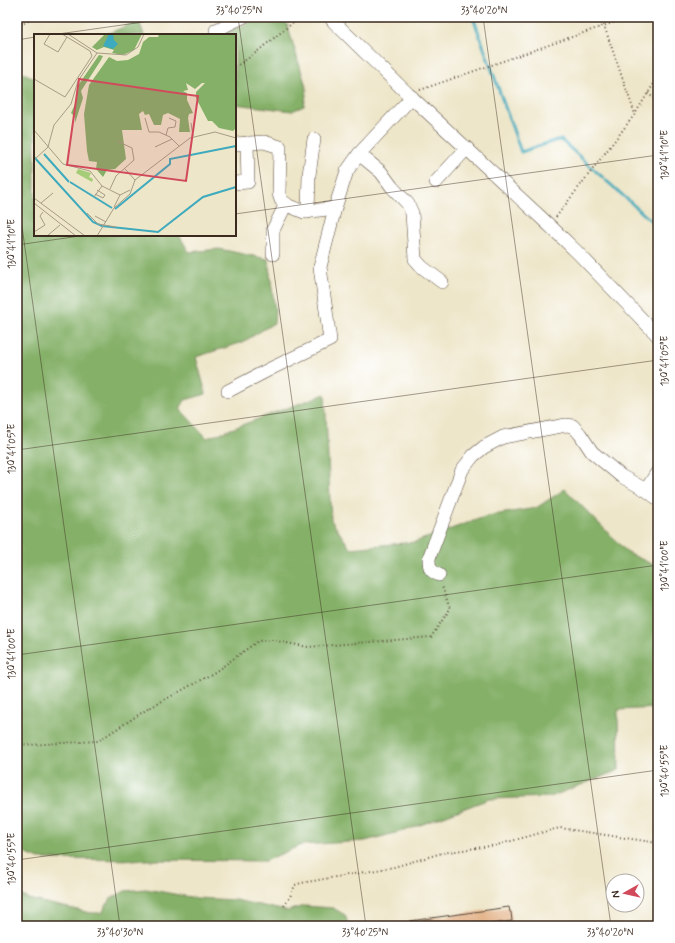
<svg xmlns="http://www.w3.org/2000/svg" width="675" height="943" font-family="Mynerve,sans-serif">
  <style>
    .forest { fill: #84b068; stroke: #606d43 }
    .lines { fill: none; stroke-linecap: round; stroke-linejoin: round }
    .stream { stroke: #3eaabd; stroke-width: 3 }
    .building { fill: #e4b68e }
    .minor-casing { stroke: #564638; stroke-width: 14 }
    .path { stroke: #564638; stroke-width: 2; stroke-dasharray: 1 3; stroke-linecap: butt }
    .minor { stroke: #fff; stroke-width: 13 }
    .ticks { fill: none; stroke: #3b2a1e; stroke-width: 1; stroke-opacity: 0.45 }
    .inset-river { fill: none; stroke: #3eaabd; stroke-width: 2 }
    .inset-road { fill: none; stroke: #a69b85; stroke-width: 1 }
    .view { fill: #d1495b; fill-opacity: 0.15; stroke: #d1495b; stroke-width: 2 }
    .inset-edge { fill: none; stroke: #3b2a1e; stroke-width: 2 }
    .neatline { fill: none; stroke: #3b2a1e; stroke-width: 1.5 }
    .ticks-label { font-size: 10px; text-anchor: middle; fill: #3b2a1e }
  </style>
  <rect width="100%" height="100%" fill="#fff"/>
  <filter id="ink" filterUnits="userSpaceOnUse"><feTurbulence type="fractalNoise" baseFrequency=".025" numOctaves="2"/><feDisplacementMap in="SourceGraphic" scale="8" xChannelSelector="R" yChannelSelector="G"/><feConvolveMatrix kernelMatrix="1 2 1 2 8 2 1 2 1" color-interpolation-filters="sRGB"/></filter>
  <filter id="wash" filterUnits="userSpaceOnUse"><feTurbulence type="fractalNoise" baseFrequency=".012" numOctaves="4" result="noise"/><feDisplacementMap in="SourceGraphic" scale="16" xChannelSelector="R" yChannelSelector="G"/><feGaussianBlur stdDeviation="0.9" result="paint"/><feColorMatrix in="noise" values="0 0 0 0 0 0 0 0 0 0 0 0 0 0 0 0 0 1.4 0 .05"/><feComposite in="paint" operator="in"/></filter>
  <g filter="url(#wash)">
    <rect width="100%" height="100%" fill="#eee6c9"/>
    <g class="forest">
      <path d="M261 17H268L287 24 307 90 304 106 292 111 235 104V35H222Z"/>
      <path d="M139 21 144 35H104Z"/>
      <path d="M23 73 35 78V235H179L189 252 219 249 268 259 275 310 274 323 243 342 196 357 206 394 185 400 180 409 207 438 325 394 331 520 350 548 415 542 487 516 536 508 565 489 628 553 654 565 658 575V708L618 710 619 770 550 797 489 799 407 830 365 841 301 845 265 861 39 859 17 850V77Z"/>
      <path d="M146 889 196 898 235 900 287 911 304 906 333 908 345 915 348 923 347 926H17V893L28 899 91 913H102L110 899 125 891Z"/>
    </g>
    <g class="lines">
      <path class="stream" d="M473 17 521 152 557 140H561L658 227"/>
    </g>
    <g id="blocks">
      <path class="building" d="M509 907 510 912H511L512 921 484 925V926H411L410 921Z"/>
    </g>
  </g>
  <g filter="url(#ink)">
    <use href="#blocks" fill-opacity="0" stroke="#564638" stroke-width="1"/>
    <g class="lines">
      <g class="minor-casing">
        <g id="minor">
          <path d="M330 17 334 22 408 94 549 225 577 252 658 336"/>
          <path d="M216 30 243 17"/>
          <path d="M235 144 264 142 280 147 279 194 281 200 289 206 304 212 335 208"/>
          <path d="M359 154 381 172 392 187 408 204 412 213 415 259 422 267 442 282"/>
          <path d="M436 182 467 148"/>
          <path d="M235 183 248 182 247 143"/>
          <path d="M308 212 309 175 314 139"/>
          <path d="M273 254V230L286 204"/>
          <path d="M228 391 272 368 330 340 320 267 335 208 347 171 359 154 412 97"/>
          <path d="M646 490 658 471"/>
          <path d="M439 575C430 571 429 568 429 558L462 470 473 456 484 447 503 437 566 425 573 426 580 434 592 452 621 476 646 490 658 499"/>
        </g>
      </g>
      <g class="path">
        <path d="M601 17 635 114"/>
        <path d="M17 27 35 17"/>
        <path d="M235 67 253 55 300 17"/>
        <path d="M420 90 629 17"/>
        <path d="M648 93 658 103"/>
        <path d="M556 217 635 114 658 77"/>
        <path d="M17 742 27 745 98 741 146 710 215 672 258 641 272 640 308 647 431 637 450 609 442 586"/>
        <path d="M284 906 290 897 295 885 301 883 394 867 442 853 497 845 551 830 560 828 658 843"/>
      </g>
      <use href="#minor" class="minor"/>
    </g>
  </g>
  <path class="ticks" d="M238 17 366 926M483 17 611 926M51 35 179 17M17 40 35 37M17 191 120 926M235 214 658 155M17 245 87 235M17 450 658 360M17 655 658 565M17 860 658 770"/>
  <g transform="translate(34 34)">
    <rect width="202" height="202" fill="#eee6c9"/>
    <path d="M44 135 57 139 55 143 59 145 58 148 42 139Z" fill="#a5cc77"/>
    <path d="M71 0H108L100 16 89 21 78 19 80 16 70 13 63 16 58 13ZM125 0H202V94L199 97 185 94 178 87H174L162 64V58L171 49H168L161 55 152 49 154 56 149 57 153 59V66L159 79 155 80 154 84 156 98H145L146 85 134 79 129 81 127 91H120L115 80 111 81 109 77 105 80 108 96H88L92 125 81 135 73 136 69 143 62 135 63 128 55 127 53 117 50 80 55 51 75 23 83 27 94 26 105 20 109 8 115 3H124ZM65 21 69 22 67 26 47 57 49 64 41 89V83L37 79 42 68 43 53Z" fill="#84b068"/>
    <path d="M75 0H79L80 6 84 10 79 15 69 12Z" fill="#3eaabd"/>
    <path class="inset-river" d="M10 120 35 148M0 123 59 188 68 192 124 198 169 163 202 153M36 148 78 174M81 175 136 130V125L202 112"/>
    <path class="inset-road" d="M16 0 10 10 24 18 33 3M63 19 92 21 104 13 110 0M0 45 31 63 58 22 56 17 28 0M111 84 115 98H125L136 103 145 112M157 89 159 102M0 96 29 130 56 137 68 152 86 161 96 156M132 101 134 94 141 93 142 87 135 84M121 113 138 105M0 126 14 113 20 91 37 70 44 47 63 19 34 0M91 135 101 146M76 155 82 142 100 126 98 114 83 107M61 160 69 164 71 161 63 156M60 163 68 152M0 164 51 202M0 169 42 202M7 169 19 159M80 173 86 161M53 179 64 190 82 193M61 182 72 188M0 198 11 191 6 182 9 178M13 202 26 191M63 202 80 174 96 160 101 146 156 104 181 98 202 104"/>
    <path class="view" d="M45 45 164 62 152 147 33 131Z"/>
    <rect width="202" height="202" class="inset-edge"/>
  </g>
  <rect width="675" height="943" fill="none" stroke="#fff" stroke-width="44"/>
  <g transform="translate(625 893) rotate(262)"><circle r="19" fill="#ffffff" stroke="#b1aaa5"/>
  <path d="M0-3L7 15L0 10L-7 15Z" fill="#d1495b"/>
  <text y="-6" font-size="11" font-weight="bold" text-anchor="middle" fill="#3b2a1e">N</text>
  </g>
  <rect x="22" y="22" width="631" height="899" class="neatline"/>
  <g class="ticks-label">
    <text x="239" y="14">33°40'25"N</text>
    <text x="484" y="14">33°40'20"N</text>
    <text transform="translate(664 155) rotate(-90)" y="4">130°41'10"E</text>
    <text transform="translate(11 244) rotate(-90)" y="4">130°41'10"E</text>
    <text transform="translate(664 361) rotate(-90)" y="4">130°41'05"E</text>
    <text transform="translate(11 449) rotate(-90)" y="4">130°41'05"E</text>
    <text transform="translate(664 566) rotate(-90)" y="4">130°41'00"E</text>
    <text transform="translate(11 654) rotate(-90)" y="4">130°41'00"E</text>
    <text transform="translate(664 771) rotate(-90)" y="4">130°40'55"E</text>
    <text transform="translate(11 859) rotate(-90)" y="4">130°40'55"E</text>
    <text x="120" y="936">33°40'30"N</text>
    <text x="365" y="936">33°40'25"N</text>
    <text x="610" y="936">33°40'20"N</text>
  </g>
</svg>
